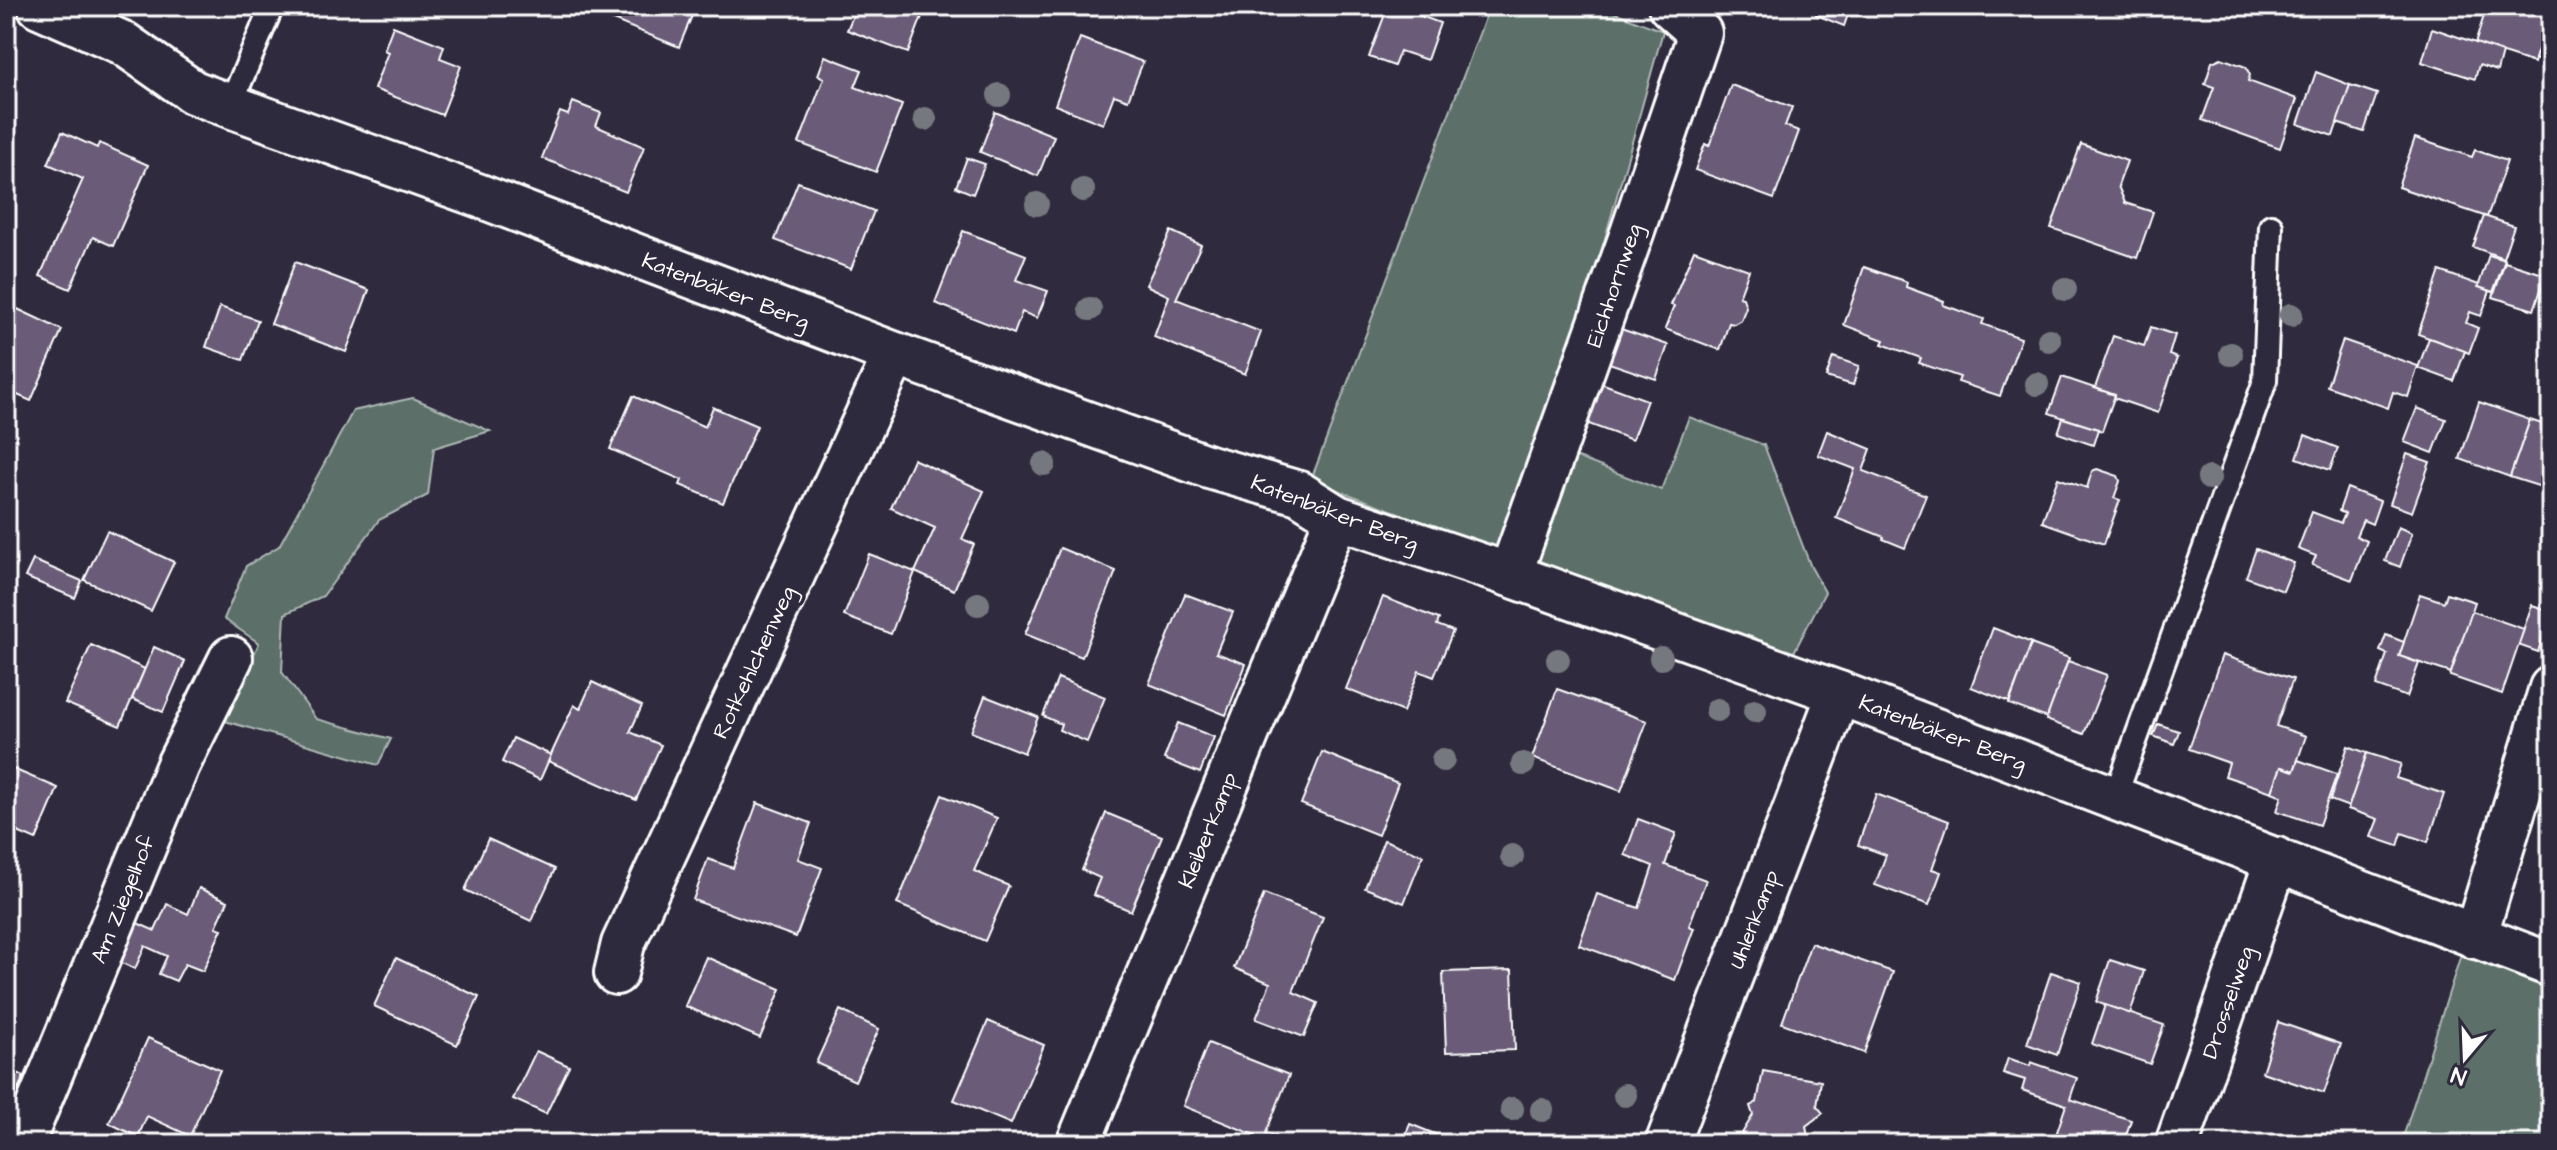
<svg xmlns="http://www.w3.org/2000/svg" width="2557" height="1150" font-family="'Architects Daughter',sans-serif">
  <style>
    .green { fill: #5b7069; stroke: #adb8b4; stroke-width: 2 }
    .building { fill: #6a5c78; stroke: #fff; stroke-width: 2 }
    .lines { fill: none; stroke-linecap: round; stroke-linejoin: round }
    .service-casing { stroke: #fff; stroke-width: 28 }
    .minor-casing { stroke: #fff; stroke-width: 48 }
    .service { stroke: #2f2a3d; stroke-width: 22 }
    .minor { stroke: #2f2a3d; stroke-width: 42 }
    .tree { fill: #74787e }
    .labels { text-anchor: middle; stroke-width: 7; stroke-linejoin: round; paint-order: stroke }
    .street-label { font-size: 22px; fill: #fff; stroke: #2f2a3d }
  </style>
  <rect width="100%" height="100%" fill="#2f2a3d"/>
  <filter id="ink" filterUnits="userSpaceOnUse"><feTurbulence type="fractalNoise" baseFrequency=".0125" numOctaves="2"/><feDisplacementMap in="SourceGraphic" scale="16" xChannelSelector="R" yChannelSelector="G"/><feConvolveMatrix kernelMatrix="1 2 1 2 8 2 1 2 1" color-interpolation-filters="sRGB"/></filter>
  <g filter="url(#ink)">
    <g class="green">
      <path d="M1503 6H1598L1663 31 1547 446 1661 490 1689 417 1764 445 1811 567 1825 592 1790 660 1311 480 1487 13Z"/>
      <path d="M413 398 490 431 434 448 428 495 379 520 323 596 285 614 282 672 316 719 391 739 378 765 225 721 259 643 224 619 246 566 279 546 353 411Z"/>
      <path d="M2463 948 2505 964 2551 986V1144H2401Z"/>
    </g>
    <g class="building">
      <path d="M601 6H696L679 47 598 14Z"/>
      <path d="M857 6H926L908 53 847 30Z"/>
      <path d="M1388 6H1394L1440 23 1427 60 1400 51 1394 66 1369 57Z"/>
      <path d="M1818 6H1851L1844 26 1816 15Z"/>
      <path d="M2487 6H2551L2534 63 2475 44Z"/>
      <path d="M2548 20 2551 21V64L2535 59Z"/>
      <path d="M393 26 444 46 440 58 461 66 442 115 374 89 388 52 384 50Z"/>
      <path d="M2432 28 2502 52 2497 71 2479 65 2475 79 2422 62Z"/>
      <path d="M1080 38 1143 62 1128 100 1114 95 1103 124 1055 105Z"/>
      <path d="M825 56 862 70 855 87 902 105 876 172 799 143 824 78 818 75Z"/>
      <path d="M2221 58 2246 67 2250 75 2248 81 2297 99 2280 148 2202 120 2214 87 2205 84 2212 62Z"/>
      <path d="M2316 72 2350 85 2333 136 2298 124Z"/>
      <path d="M1731 85 1792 107 1785 126 1799 131 1774 199 1695 170 1705 144 1709 146Z"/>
      <path d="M2350 85 2377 94 2364 132 2337 123Z"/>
      <path d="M573 102 601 113 596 126 644 147 626 192 542 158 560 112 568 115Z"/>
      <path d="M995 112 1054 136 1038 176 980 152Z"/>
      <path d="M62 132 97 148 99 143 148 165 113 246 93 237 70 289 40 276 83 179 48 164Z"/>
      <path d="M2415 138 2472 157 2475 150 2507 161 2487 217 2398 187Z"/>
      <path d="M2081 144 2127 161 2118 186 2125 203 2153 212 2137 258 2051 228Z"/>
      <path d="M967 158 985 164 973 194 956 187Z"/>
      <path d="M798 182 874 211 851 269 775 240Z"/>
      <path d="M2484 216 2514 226 2503 258 2473 247Z"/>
      <path d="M963 231 1026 255 1016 280 1048 291 1037 318 1022 312 1014 334 935 303Z"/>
      <path d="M1171 231 1201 245 1176 299 1261 332 1245 374 1154 337 1169 296 1146 285Z"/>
      <path d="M1694 250 1749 270 1739 297 1743 298 1746 307 1741 320 1734 324 1729 323 1720 350 1665 329 1674 306 1671 305Z"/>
      <path d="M2489 255 2505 260 2493 292 2478 287Z"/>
      <path d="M295 262 369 290 346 352 271 324Z"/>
      <path d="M2505 262 2546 275 2534 310 2493 297Z"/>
      <path d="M1864 267 1907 282 1906 287 1944 301 1943 305 1984 319 1982 324 2021 338 2000 396 1958 382 1960 377 1919 363 1921 358 1882 344 1884 340 1844 325Z"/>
      <path d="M2440 271 2479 285 2478 287 2490 291 2481 316 2470 312 2466 323 2478 328 2469 353 2418 334Z"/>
      <path d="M9 305 62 330 31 401 6 390V312Z"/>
      <path d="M220 307 258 320 243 360 206 347Z"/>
      <path d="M1615 327 1668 345 1656 379 1603 361Z"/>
      <path d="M2151 327 2175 335 2169 355 2177 358 2158 413 2114 398 2115 395 2095 388 2113 336 2144 346Z"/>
      <path d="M2429 338 2465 351 2454 381 2418 368Z"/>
      <path d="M2343 340 2418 366 2408 397 2393 392 2388 408 2327 386Z"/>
      <path d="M1833 357 1859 366 1853 385 1826 377Z"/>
      <path d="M2062 377 2115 395 2102 431 2049 413Z"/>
      <path d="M1601 383 1647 400 1632 440 1586 423Z"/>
      <path d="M633 396 705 427 713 407 757 426 723 503 680 485 682 480 610 449Z"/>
      <path d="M2479 402 2530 420 2510 477 2460 459Z"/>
      <path d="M2417 408 2446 419 2433 453 2404 442Z"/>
      <path d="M2063 418 2098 429 2093 445 2058 433Z"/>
      <path d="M2530 420 2551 427V490L2510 477Z"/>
      <path d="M1827 431 1871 449 1863 471 1926 495 1905 548 1883 539 1884 537 1836 518 1855 469 1818 455Z"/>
      <path d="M2305 435 2338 448 2330 470 2297 458Z"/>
      <path d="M2407 454 2430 462 2412 512 2390 504Z"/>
      <path d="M913 459 984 491 962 539 974 544 954 590 915 572 935 528 891 508Z"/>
      <path d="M2097 469 2118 476 2120 481 2114 498 2120 500 2104 544 2042 522 2058 478 2087 488 2092 471Z"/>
      <path d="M2347 488 2380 501 2372 524 2363 520 2356 536 2367 541 2352 580 2312 565 2316 556 2298 549 2312 512 2341 523 2345 514 2339 511Z"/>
      <path d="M2398 527 2412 533 2400 567 2385 561Z"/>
      <path d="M107 531 174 562 151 611 84 580Z"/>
      <path d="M1060 548 1116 571 1082 657 1025 634Z"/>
      <path d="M2256 549 2294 563 2283 591 2246 577Z"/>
      <path d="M869 554 915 572 891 634 844 616Z"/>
      <path d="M33 560 82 581 75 598 25 577Z"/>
      <path d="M2447 593 2475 602 2451 673 2399 656 2420 594 2444 602Z"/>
      <path d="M1185 594 1233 612 1216 653 1246 664 1226 715 1149 684Z"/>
      <path d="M1383 597 1439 619 1437 625 1453 631 1434 677 1419 671 1403 712 1346 689Z"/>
      <path d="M2532 605 2551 611 2538 652 2518 645Z"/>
      <path d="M2472 611 2524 629 2502 694 2450 676Z"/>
      <path d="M1993 628 2032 643 2009 702 1971 687Z"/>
      <path d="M2386 635 2404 642 2399 656 2419 663 2407 697 2376 686 2387 654 2380 651Z"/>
      <path d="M2031 644 2069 658 2047 718 2009 704Z"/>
      <path d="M91 645 145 669 120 726 65 703Z"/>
      <path d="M154 647 185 661 163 712 132 699Z"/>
      <path d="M2222 655 2293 679 2276 726 2306 736 2294 771 2281 767 2272 792 2225 776 2229 763 2189 749Z"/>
      <path d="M2068 661 2107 675 2084 734 2046 720Z"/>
      <path d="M1058 678 1105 697 1087 742 1059 730 1061 724 1043 716Z"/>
      <path d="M592 682 642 706 630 732 661 745 636 800 548 761 574 705 580 709Z"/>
      <path d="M1557 689 1647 721 1621 791 1532 758Z"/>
      <path d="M985 696 1038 717 1024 753 971 732Z"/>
      <path d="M1178 723 1214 737 1200 773 1164 759Z"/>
      <path d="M2158 724 2179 731 2174 744 2153 736Z"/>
      <path d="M513 738 551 755 540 780 502 762Z"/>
      <path d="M2348 746 2367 753 2349 807 2330 800Z"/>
      <path d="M1322 752 1398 783 1378 835 1301 804Z"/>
      <path d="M2367 753 2401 764 2396 778 2444 794 2428 842 2402 833 2398 846 2371 837 2378 819 2348 809Z"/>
      <path d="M2298 760 2337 774 2319 825 2277 811 2282 796 2272 792 2281 767 2294 771Z"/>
      <path d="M6 766 58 788 36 840 6 827Z"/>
      <path d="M1876 794 1949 821 1932 869 1941 872 1929 905 1875 885 1886 855 1858 845Z"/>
      <path d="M942 795 997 818 974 871 1009 886 985 941 897 904Z"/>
      <path d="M757 803 811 823 798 859 822 868 796 937 693 900 708 859 733 868Z"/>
      <path d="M1106 813 1162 836 1131 911 1093 895 1100 878 1082 870Z"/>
      <path d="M1638 819 1676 833 1665 865 1706 880 1689 926 1694 928 1675 980 1579 945 1597 894 1639 908 1653 866 1625 855Z"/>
      <path d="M488 839 555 869 531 921 465 890Z"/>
      <path d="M1384 840 1423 855 1404 903 1365 888Z"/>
      <path d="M199 888 228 901 216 927 222 929 203 971 185 964 176 981 159 974 167 956 145 946 135 969 106 956 124 917 155 931 167 904 188 914Z"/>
      <path d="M1264 894 1323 917 1293 992 1318 1003 1304 1037 1256 1019 1270 983 1234 968Z"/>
      <path d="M1811 943 1893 972 1864 1053 1782 1023Z"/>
      <path d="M706 957 781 989 760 1038 685 1006Z"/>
      <path d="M396 958 479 997 457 1045 374 1006Z"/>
      <path d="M2110 960 2144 971 2130 1014 2096 1002Z"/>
      <path d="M1512 970 1515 1050 1446 1052 1443 972Z"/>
      <path d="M2051 972 2081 982 2057 1055 2027 1044Z"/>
      <path d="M2105 1005 2164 1025 2150 1064 2092 1044Z"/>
      <path d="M840 1010 879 1029 855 1081 816 1063Z"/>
      <path d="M988 1021 1044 1045 1011 1124 954 1100Z"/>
      <path d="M2278 1022 2341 1044 2324 1093 2262 1072Z"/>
      <path d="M148 1038 220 1070 190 1136 147 1116 138 1137 109 1123Z"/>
      <path d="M1208 1043 1289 1075 1266 1133 1295 1144H1252L1255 1135 1183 1106Z"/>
      <path d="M536 1051 569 1066 546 1114 513 1099Z"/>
      <path d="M2008 1058 2030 1066 2031 1062 2077 1078 2070 1099 2131 1120 2123 1144H2053L2066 1105 2022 1090 2025 1080 2003 1073Z"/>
      <path d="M6 1068 24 1076 6 1115Z"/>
      <path d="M1763 1071 1821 1081 1817 1106 1823 1113 1806 1126 1809 1144H1743L1738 1140 1753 1115 1750 1106 1757 1102Z"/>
      <path d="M1410 1124 1457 1143V1144H1402Z"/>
    </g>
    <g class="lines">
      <g class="service-casing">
        <g id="service">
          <path d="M230 106 272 6"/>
          <path d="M2115 797 2265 381 2271 226"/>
        </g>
      </g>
      <g class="minor-casing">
        <g id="minor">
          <path d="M39 6 123 43 193 92 230 106 480 196 895 354 1209 467 1299 493 1337 517 1510 575 1839 693 2551 965"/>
          <path d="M1510 575 1632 233 1700 33 1670 6"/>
          <path d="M2475 937 2551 688"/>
          <path d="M616 973 623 944 895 354"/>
          <path d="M22 1144 178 765 231 658"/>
          <path d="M1078 1144 1337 517"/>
          <path d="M1667 1144 1839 693"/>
          <path d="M2177 1144 2277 859"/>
        </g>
      </g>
      <use href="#service" class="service"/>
      <use href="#minor" class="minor"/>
    </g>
    <g class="tree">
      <circle cx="999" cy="95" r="12"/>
      <circle cx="925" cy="119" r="12"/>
      <circle cx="1083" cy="190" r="12"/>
      <circle cx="1037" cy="204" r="12"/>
      <circle cx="2065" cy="289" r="12"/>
      <circle cx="1090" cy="309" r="12"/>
      <circle cx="2291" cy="315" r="12"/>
      <circle cx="2049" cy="340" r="12"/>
      <circle cx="2231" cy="354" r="12"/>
      <circle cx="2037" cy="384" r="12"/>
      <circle cx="1044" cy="464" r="12"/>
      <circle cx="2209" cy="478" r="12"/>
      <circle cx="978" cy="604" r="12"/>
      <circle cx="1661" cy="658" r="12"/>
      <circle cx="1558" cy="660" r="12"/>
      <circle cx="1717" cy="710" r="12"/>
      <circle cx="1755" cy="711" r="12"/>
      <circle cx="1443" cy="760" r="12"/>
      <circle cx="1523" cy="764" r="12"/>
      <circle cx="1512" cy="856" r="12"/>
      <circle cx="1625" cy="1095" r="12"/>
      <circle cx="1512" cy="1109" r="12"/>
      <circle cx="1542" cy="1110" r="12"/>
    </g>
  </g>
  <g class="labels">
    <g class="street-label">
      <text transform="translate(1613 285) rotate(-71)" y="8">Eichhornweg</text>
      <text transform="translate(726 290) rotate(21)" y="8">Katenbäker Berg</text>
      <text transform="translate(1335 512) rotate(21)" y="8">Katenbäker Berg</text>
      <text transform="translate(753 662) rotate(-65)" y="8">Rotkehlchenweg</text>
      <text transform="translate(1943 732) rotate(21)" y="8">Katenbäker Berg</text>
      <text transform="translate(1207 830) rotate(-68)" y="8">Kleiberkamp</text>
      <text transform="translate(122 899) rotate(-68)" y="8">Am Ziegelhof</text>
      <text transform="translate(1753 919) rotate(-69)" y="8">Uhlenkamp</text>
      <text transform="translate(2227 1002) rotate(-71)" y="8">Drosselweg</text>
    </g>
  </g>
  <rect width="2557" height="1150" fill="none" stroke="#2f2a3d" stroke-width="32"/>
  <rect x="16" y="16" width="2525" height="1118" fill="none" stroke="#fff" stroke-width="3" filter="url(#ink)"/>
  <g transform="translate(2465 1058) rotate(199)" stroke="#2f2a3d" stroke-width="6" paint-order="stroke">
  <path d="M0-6L14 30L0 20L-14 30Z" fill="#ffffff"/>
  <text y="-12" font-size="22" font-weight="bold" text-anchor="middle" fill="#ffffff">N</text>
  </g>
</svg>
